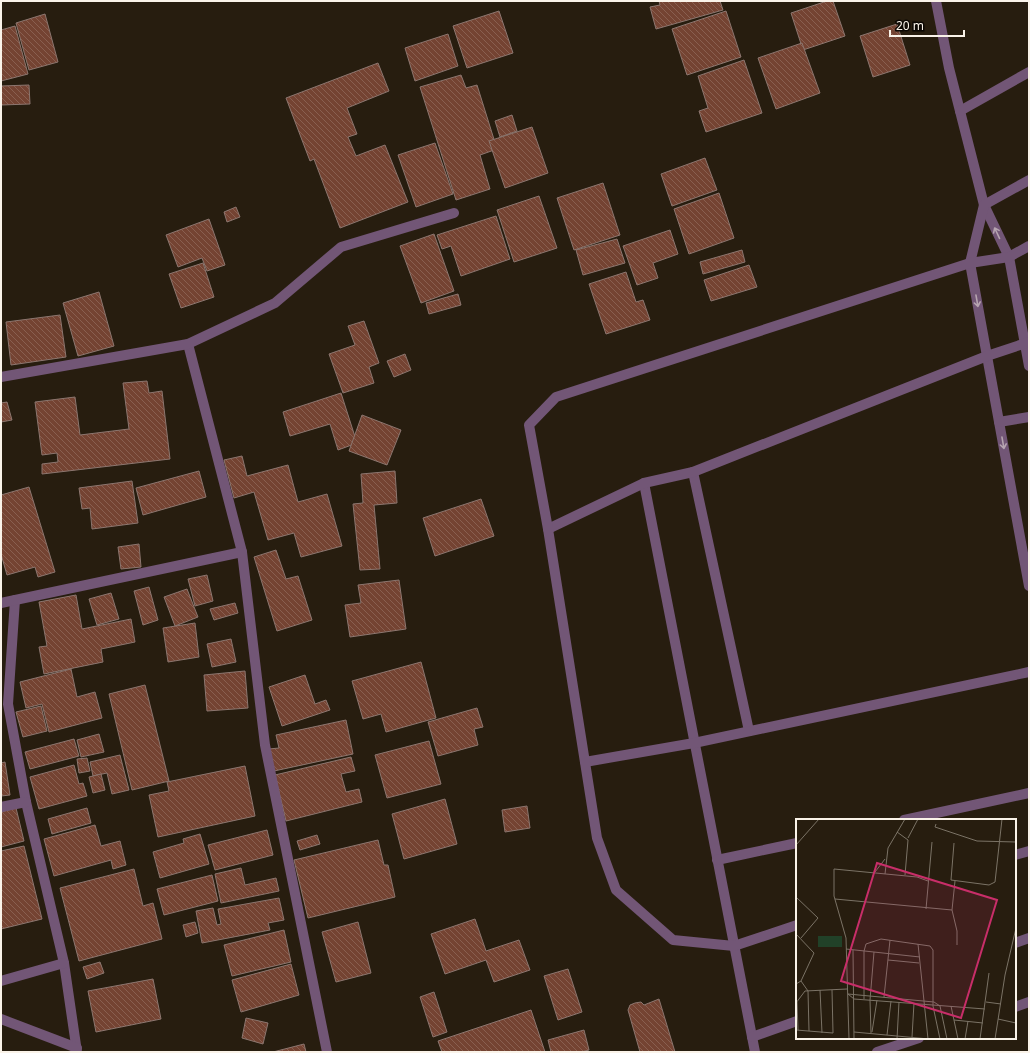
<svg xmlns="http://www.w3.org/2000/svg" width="1030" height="1053" font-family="'Noto Sans',sans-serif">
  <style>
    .building { fill: url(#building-back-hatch); stroke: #8c766f }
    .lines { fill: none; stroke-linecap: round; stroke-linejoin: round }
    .minor { stroke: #725676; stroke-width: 10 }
    .oneway { stroke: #b6a4b0 }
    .inset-road { fill: none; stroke: #7b7366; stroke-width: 1 }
    .view { fill: #c82e69; fill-opacity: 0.15; stroke: #c82e69; stroke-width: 2 }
    .inset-edge { fill: none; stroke: #faf3e9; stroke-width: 2 }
  </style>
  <defs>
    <pattern id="building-back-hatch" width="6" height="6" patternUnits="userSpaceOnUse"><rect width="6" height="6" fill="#744332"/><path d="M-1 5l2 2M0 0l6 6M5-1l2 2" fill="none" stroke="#895f50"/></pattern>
  </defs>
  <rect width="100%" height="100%" fill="#271d0f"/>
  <g class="building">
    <path d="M659 1H720L723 10 656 29 650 7 660 5Z"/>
    <path d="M827 1H833L845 36 803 50 791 13Z"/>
    <path d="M499 11 513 53 467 68 453 26Z"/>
    <path d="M726 11 741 57 687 75 672 29Z"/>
    <path d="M45 14 58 62 29 70 16 23Z"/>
    <path d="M897 24 910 65 873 77 860 36Z"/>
    <path d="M15 26 28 74 1 81V30Z"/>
    <path d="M448 34 458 66 415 81 405 48Z"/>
    <path d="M802 43 820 93 776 109 758 58Z"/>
    <path d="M744 60 762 113 706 132 699 111 708 108 698 76Z"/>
    <path d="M378 63 389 91 347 108 357 134 348 137 356 156 385 145 408 202 340 228 314 159 310 161 286 98Z"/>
    <path d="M461 75 466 88 477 85 497 149 480 155 490 189 456 200 420 87Z"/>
    <path d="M29 85 30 104 1 105V86Z"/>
    <path d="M512 115 517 131 500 137 495 121Z"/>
    <path d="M532 127 548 173 505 188 489 141Z"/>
    <path d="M435 143 453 194 416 207 398 155Z"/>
    <path d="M705 158 717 190 672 206 661 174Z"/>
    <path d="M603 183 620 235 574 250 557 198Z"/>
    <path d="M719 193 734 238 689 254 674 209Z"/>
    <path d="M539 196 557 248 514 262 497 210Z"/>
    <path d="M236 207 240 217 227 222 224 212Z"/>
    <path d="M496 216 510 259 461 276 451 246 442 249 437 235Z"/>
    <path d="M209 219 225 265 207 271 202 258 178 267 166 235Z"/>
    <path d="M670 230 678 254 653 263 658 278 637 285 623 246Z"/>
    <path d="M434 234 454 291 421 303 400 246Z"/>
    <path d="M617 239 625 263 583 275 576 250Z"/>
    <path d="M742 250 745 262 703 274 700 262Z"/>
    <path d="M203 263 214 297 181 308 169 274Z"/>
    <path d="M749 265 757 287 711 301 704 280Z"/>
    <path d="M626 272 636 302 643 300 650 320 606 334 589 284Z"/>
    <path d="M99 292 114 346 78 356 63 303Z"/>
    <path d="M458 294 461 305 429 314 426 303Z"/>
    <path d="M60 315 66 357 11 365 6 322Z"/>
    <path d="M364 321 379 363 369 367 374 383 343 393 329 354 355 345 348 326Z"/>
    <path d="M405 354 411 370 394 377 387 361Z"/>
    <path d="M147 381 149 393 162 391 170 459 42 474V464L58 462 57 453 42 455 35 402 75 397 80 435 129 429 123 383Z"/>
    <path d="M341 393 357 443 338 450 330 424 290 436 283 412Z"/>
    <path d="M7 402 12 420 1 422V403Z"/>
    <path d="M362 415 401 430 387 465 349 451Z"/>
    <path d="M242 456 247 476 288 465 298 502 327 494 342 546 301 557 294 533 268 540 254 492 234 498 224 460Z"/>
    <path d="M199 471 206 497 143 515 136 488Z"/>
    <path d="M395 471 397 503 374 505 380 569 360 570 353 504 363 503 361 474Z"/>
    <path d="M132 481 138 523 92 529 90 508 82 509 79 488Z"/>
    <path d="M29 487 55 572 38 577 35 567 7 575 1 554V495Z"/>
    <path d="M481 499 494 536 435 556 423 518Z"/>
    <path d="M139 544 141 567 121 569 118 547Z"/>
    <path d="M276 550 286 579 298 576 312 620 277 631 254 557Z"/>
    <path d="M207 575 213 601 195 606 188 579Z"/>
    <path d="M399 580 406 629 350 637 345 605 361 603 358 585Z"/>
    <path d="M149 587 158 620 143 625 134 591Z"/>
    <path d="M187 589 198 617 175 626 164 597Z"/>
    <path d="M111 593 119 619 97 625 89 599Z"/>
    <path d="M76 595 82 629 131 619 135 642 101 649 103 662 44 674 39 647 47 646 39 602Z"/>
    <path d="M235 603 238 613 214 620 210 609Z"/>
    <path d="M195 623 199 657 168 662 163 628Z"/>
    <path d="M231 639 236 662 212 667 207 644Z"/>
    <path d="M421 662 436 718 386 732 381 714 363 719 352 681Z"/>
    <path d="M71 669 77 697 95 692 102 718 49 732 42 704 26 708 20 682Z"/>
    <path d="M245 671 248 708 207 711 204 675Z"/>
    <path d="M305 675 315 704 326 700 330 710 282 726 269 687Z"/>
    <path d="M145 685 169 781 132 790 109 694Z"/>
    <path d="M41 706 47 731 23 737 16 712Z"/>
    <path d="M477 708 483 727 474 729 478 745 438 756 428 722Z"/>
    <path d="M346 720 353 754 274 771 269 749 279 748 276 735Z"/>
    <path d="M99 734 104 752 81 757 77 740Z"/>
    <path d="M74 739 79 756 30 769 25 752Z"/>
    <path d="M429 741 441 784 387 798 375 755Z"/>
    <path d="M120 755 129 790 112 794 107 773 93 776 90 762Z"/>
    <path d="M351 757 355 771 341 774 346 792 359 789 362 802 286 821 275 775Z"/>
    <path d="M87 758 90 771 79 773 77 759Z"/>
    <path d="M5 762 10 795 1 796V763Z"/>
    <path d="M74 765 79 784 83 783 87 796 39 809 30 777Z"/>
    <path d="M245 766 255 816 158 837 149 795 169 791 167 782Z"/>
    <path d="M101 774 105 790 93 793 89 777Z"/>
    <path d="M445 799 457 844 404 859 392 814Z"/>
    <path d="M527 806 530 828 505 832 502 810Z"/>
    <path d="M16 808 24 841 1 847V812Z"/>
    <path d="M87 808 91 823 52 834 48 819Z"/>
    <path d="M95 825 101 846 120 841 126 865 113 869 111 860 54 876 44 839Z"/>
    <path d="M267 830 273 855 215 870 208 845Z"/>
    <path d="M200 834 209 864 160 878 153 852 184 843 183 839Z"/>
    <path d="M317 835 320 844 300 850 297 841Z"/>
    <path d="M378 840 384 865H388L395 897 308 918 294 860Z"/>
    <path d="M24 846 42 919 1 929V851Z"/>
    <path d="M241 868 245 885 276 878 279 891 221 903 215 874Z"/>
    <path d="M134 869 143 906 153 903 162 939 79 961 60 888Z"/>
    <path d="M212 875 218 901 164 915 157 889Z"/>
    <path d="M279 898 284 920 268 923 270 930 202 943 196 911 213 908 217 925 221 924 218 909Z"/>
    <path d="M475 919 486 951 519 940 530 970 494 982 486 960 445 974 431 934Z"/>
    <path d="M195 922 198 933 186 937 183 925Z"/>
    <path d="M358 922 371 973 336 982 322 932Z"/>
    <path d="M284 930 291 962 232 976 224 945Z"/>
    <path d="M100 962 104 973 87 979 83 967Z"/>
    <path d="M291 964 299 995 241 1012 232 980Z"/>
    <path d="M568 969 582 1012 558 1020 544 976Z"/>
    <path d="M153 979 161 1019 96 1032 88 991Z"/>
    <path d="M434 992 447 1032 433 1037 420 997Z"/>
    <path d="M659 999 675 1052H640L628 1010 630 1005 635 1003 641 1002 644 1005Z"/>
    <path d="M531 1010 545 1052H442L438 1041Z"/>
    <path d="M246 1018 268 1023 263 1044 242 1038Z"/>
    <path d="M584 1030 589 1050 581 1052H551L548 1040Z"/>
    <path d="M304 1044 306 1052H273Z"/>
  </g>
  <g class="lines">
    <g class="minor">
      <path d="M936 1 949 68 984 205 1009 257 1029 366"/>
      <path d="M960 111 1029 72"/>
      <path d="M1029 180 984 205 970 263 1029 586"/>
      <path d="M188 344 242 552 265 745 327 1052"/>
      <path d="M1 377 188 344 275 303 341 247 454 213"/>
      <path d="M999 422 1029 417"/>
      <path d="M693 472 749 731"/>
      <path d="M644 483 755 1052"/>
      <path d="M548 529 644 483 693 472 987 356 1029 342"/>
      <path d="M15 600 8 704 26 802 64 963 77 1052"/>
      <path d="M1 603 242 552"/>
      <path d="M585 762 694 743 1029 672"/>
      <path d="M1 807 26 802"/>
      <path d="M904 820 1029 793"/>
      <path d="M1015 855 1029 851"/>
      <path d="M717 860 797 843"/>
      <path d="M797 925 734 946 673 940 616 890 597 838 548 529 529 425 556 397 970 263 1009 257 1029 246"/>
      <path d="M1015 943 1029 938"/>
      <path d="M1 981 64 963"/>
      <path d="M1015 1007 1029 1002"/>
      <path d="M1 1019 77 1048"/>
      <path d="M752 1037 797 1021"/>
      <path d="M877 1052 919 1038"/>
    </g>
  </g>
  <defs><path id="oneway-shaft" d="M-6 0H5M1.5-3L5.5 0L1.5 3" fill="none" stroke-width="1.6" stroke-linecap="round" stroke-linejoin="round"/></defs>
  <g class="oneway">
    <use href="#oneway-shaft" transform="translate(997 233) rotate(-115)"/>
    <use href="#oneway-shaft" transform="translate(977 301) rotate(80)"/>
    <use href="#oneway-shaft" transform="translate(1003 443) rotate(80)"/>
  </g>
  <g transform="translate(796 819)">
    <rect width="220" height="220" fill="#271d0f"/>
    <path d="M22 117H46V128H22Z" fill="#214128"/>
    <path class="inset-road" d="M140 5 139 8 181 22 220 23M101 13 112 21 109 56M112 19 122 0M158 24 155 61 193 66 199 63 206 0M0 26 23 0M79 53 89 40M89 55 92 29 109 0M159 62 156 91 161 112V126M0 78 22 99 5 119M39 80 156 91M130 90 136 23M0 115 18 134 5 162 0 165M122 125 132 220M50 130 124 138M57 131 58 220M92 141 123 144M5 162 12 172 13 212M24 171 26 214M52 175 58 180 189 190M52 175 138 183 144 187 151 220M88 178 94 121M68 180V132L70 125 85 120 134 127 137 131V187L144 220M1 183 2 211M190 183 205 185M0 184 9 172 51 170M155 187 162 220M202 200 220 204M158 201 187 204M0 211 37 214 36 171M58 213 133 220M76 213 81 181M75 214 74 181 78 133M91 216 95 182M116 218 118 184M53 220 50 119 38 77V50L121 58 132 62M101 220 103 183M169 220 172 202M184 220 193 154M199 220 209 156 220 109"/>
    <path class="view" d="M81 44 201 81 165 199 45 162Z"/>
    <rect width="220" height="220" class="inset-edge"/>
  </g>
  <rect width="1030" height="1053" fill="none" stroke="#faf3e9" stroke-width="4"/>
  <path d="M890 30v6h74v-6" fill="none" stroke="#faf3e9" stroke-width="2"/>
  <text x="896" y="30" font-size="12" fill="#faf3e9" stroke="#0c0804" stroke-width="3" paint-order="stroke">20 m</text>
</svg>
